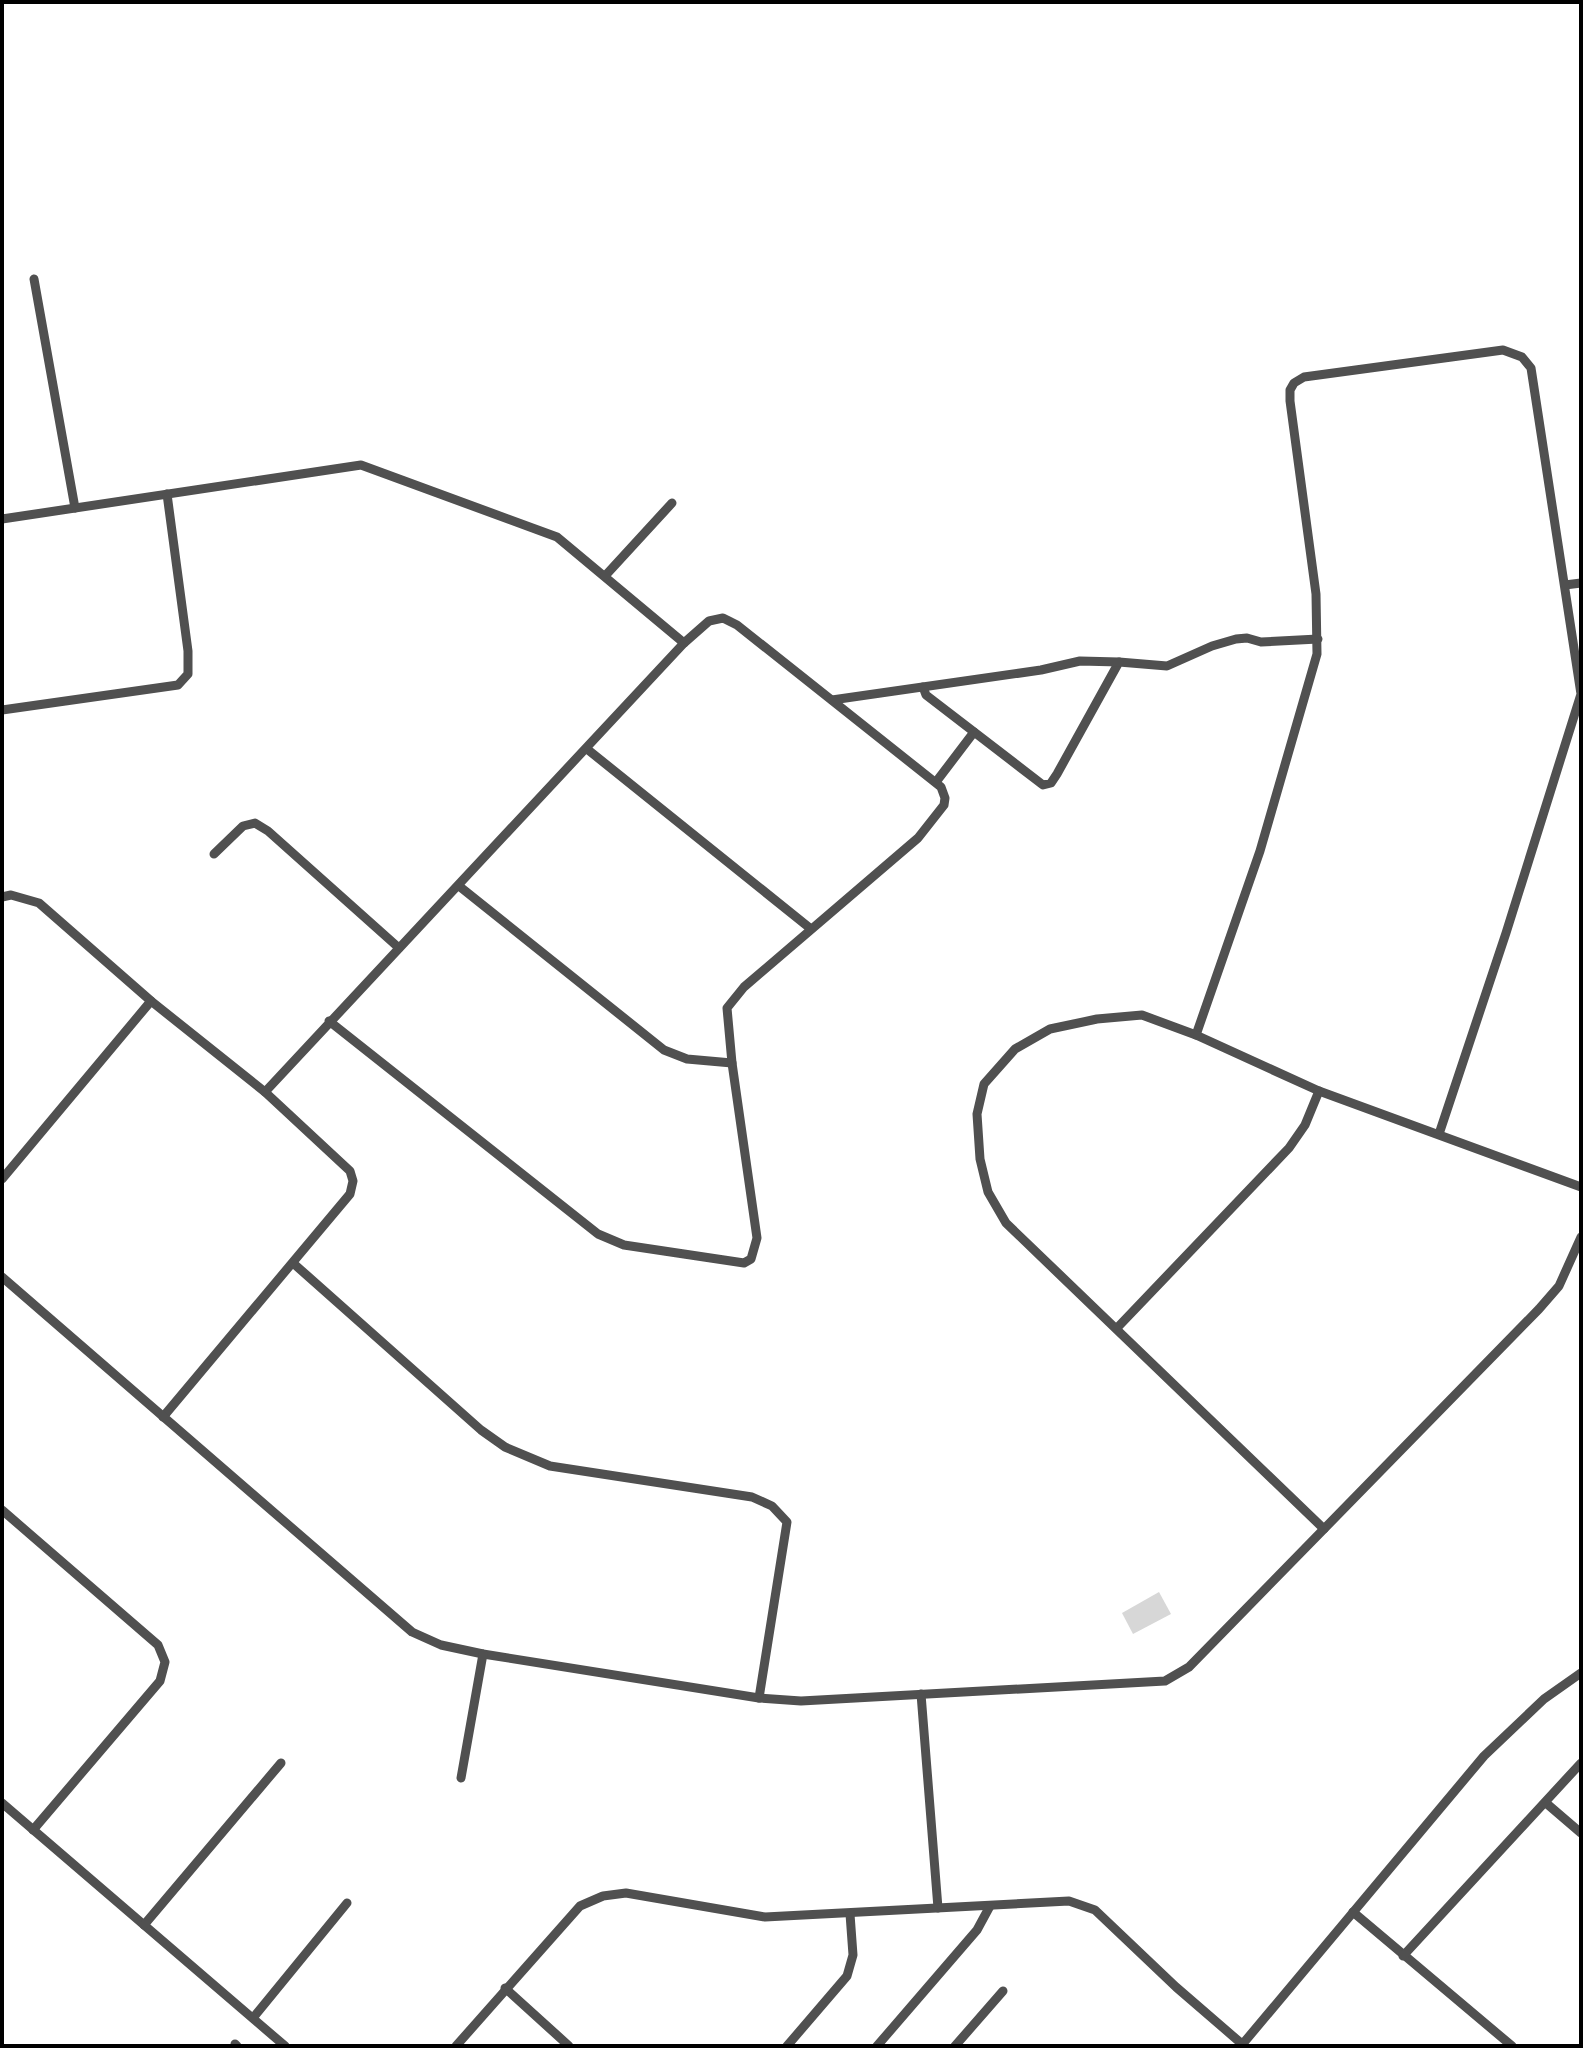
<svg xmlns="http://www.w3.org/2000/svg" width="1583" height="2048" font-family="Ubuntu,sans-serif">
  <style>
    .grass { fill: #d7d7d7 }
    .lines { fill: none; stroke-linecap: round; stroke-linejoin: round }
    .minor { stroke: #505050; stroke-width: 9 }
  </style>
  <rect width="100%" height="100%" fill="#fff"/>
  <path class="grass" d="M1159 1592 1171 1614 1133 1634 1122 1613Z"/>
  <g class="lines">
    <g class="minor">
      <path d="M34 279 75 508"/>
      <path d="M2 519 361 465 557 537 684 643"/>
      <path d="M605 576 672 503"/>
      <path d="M1565 585 1581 583"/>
      <path d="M923 687 926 695 1043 785 1051 783 1057 774 1119 662 1167 666 1212 646 1236 639 1247 638 1261 642 1318 639"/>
      <path d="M832 700 1041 670 1080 661 1119 662"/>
      <path d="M2 710 178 685 188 674V651L167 494"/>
      <path d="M587 749 811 929"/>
      <path d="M936 782 974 732"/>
      <path d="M214 854 243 826 255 823 268 831 399 948"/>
      <path d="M459 886 664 1050 687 1059 732 1063"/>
      <path d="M2 897 11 895 39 903 151 1001 265 1092 350 1171 353 1181 350 1194 163 1417"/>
      <path d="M1196 1035 1260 851 1317 654 1316 594 1290 401V390L1294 383 1304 377 1503 350 1522 357 1531 368 1581 694 1506 933 1439 1134"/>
      <path d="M265 1092 684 643 709 621 723 618 737 625 941 787 945 798 944 805 918 838 744 987 727 1008 732 1063 757 1238 751 1259 744 1263 624 1245 598 1234 329 1021"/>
      <path d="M2 1179 151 1001"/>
      <path d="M293 1263 481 1430 505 1447 550 1466 752 1497 772 1506 787 1522 759 1698"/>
      <path d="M2 1277 412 1632 441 1645 483 1654 759 1698 801 1701 1165 1681 1189 1667 1539 1309 1559 1286 1581 1237"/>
      <path d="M1117 1328 1289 1148 1305 1125 1319 1091"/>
      <path d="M2 1510 158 1645 165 1662 160 1681 33 1830"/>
      <path d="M1324 1529 1006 1223 988 1192 980 1159 977 1114 984 1084 1015 1049 1050 1029 1097 1019 1142 1015 1196 1035 1319 1091 1581 1187"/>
      <path d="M921 1694 938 1908"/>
      <path d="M461 1778 483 1654"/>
      <path d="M2 1803 285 2046"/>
      <path d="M1546 1803 1581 1833"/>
      <path d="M1353 1912 1512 2046"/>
      <path d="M144 1925 281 1763"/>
      <path d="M1403 1956 1581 1763"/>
      <path d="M505 1988 569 2046"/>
      <path d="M253 2018 347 1903"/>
      <path d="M235 2044 237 2046"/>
      <path d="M456 2046 580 1906 603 1896 626 1893 765 1917 1069 1901 1095 1910 1176 1987 1242 2044"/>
      <path d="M787 2046 847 1976 853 1955 850 1914"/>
      <path d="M877 2046 977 1930 990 1906"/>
      <path d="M955 2046 1003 1991"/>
      <path d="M1241 2046 1484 1756 1544 1699 1581 1673"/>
    </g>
  </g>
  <rect width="1583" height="2048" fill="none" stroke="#000000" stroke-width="8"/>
</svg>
